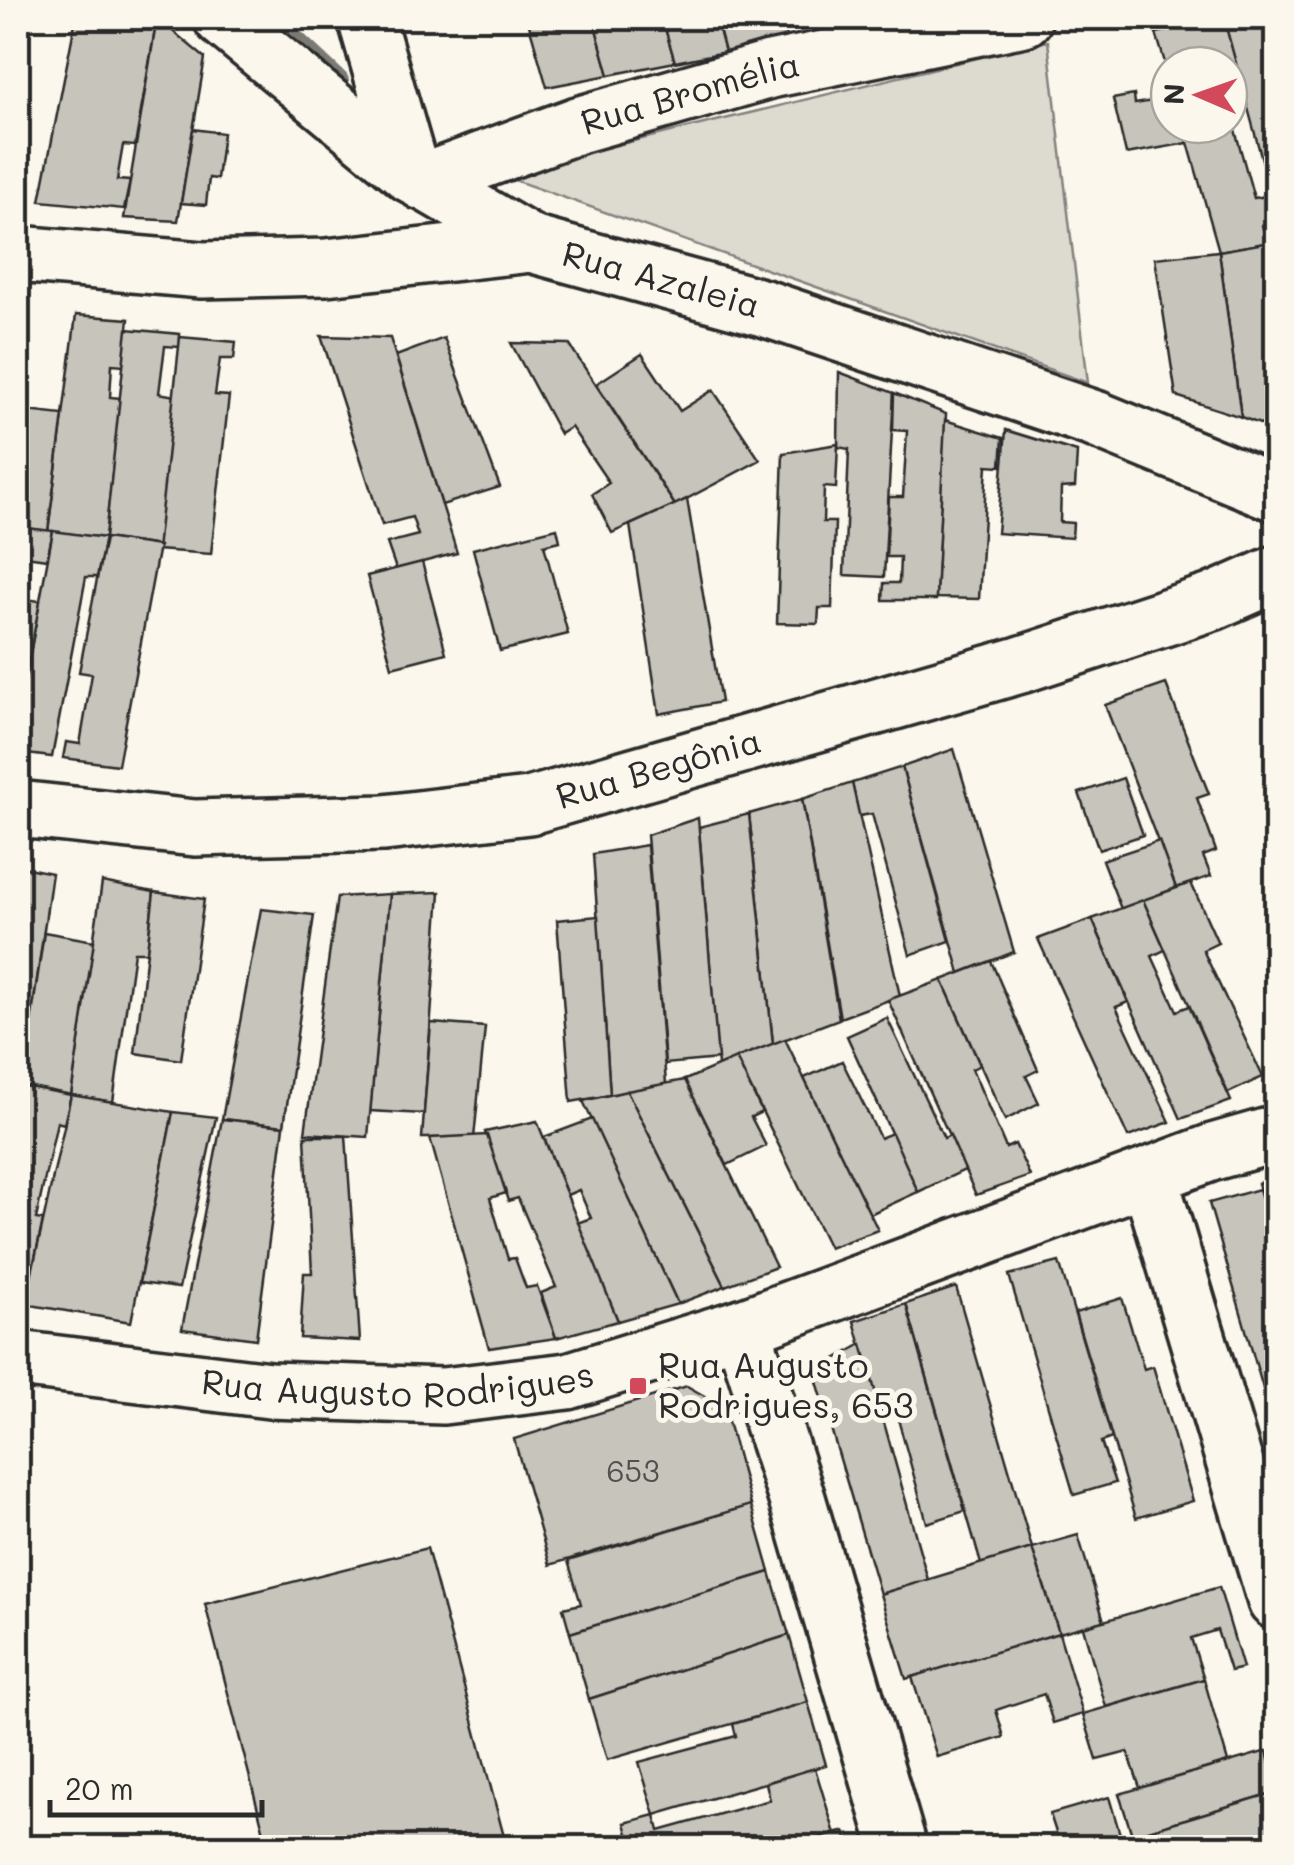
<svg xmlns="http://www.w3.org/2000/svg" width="1294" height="1865" font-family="Mali,sans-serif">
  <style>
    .green { fill: #dddad0; stroke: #84827e; stroke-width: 2.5 }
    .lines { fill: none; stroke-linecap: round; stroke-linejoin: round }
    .stream { stroke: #7b7a75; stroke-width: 22 }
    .building { fill: #c7c4bc; stroke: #2b2b2b; stroke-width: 2.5 }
    .minor-casing { stroke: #2b2b2b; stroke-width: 62 }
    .minor { stroke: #fbf7ec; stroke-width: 55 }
    .poi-dot { fill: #d1495b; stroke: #fbf7ec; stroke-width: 4 }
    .labels { text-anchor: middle; stroke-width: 10; stroke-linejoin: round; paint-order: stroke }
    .number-label { font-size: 30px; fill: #52514f }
    .street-label { font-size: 35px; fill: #2b2b2b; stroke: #fbf7ec }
    .poi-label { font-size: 35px; fill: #2b2b2b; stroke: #fbf7ec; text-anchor: start }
  </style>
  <rect width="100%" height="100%" fill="#fbf7ec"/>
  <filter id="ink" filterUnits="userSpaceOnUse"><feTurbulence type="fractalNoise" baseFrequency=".01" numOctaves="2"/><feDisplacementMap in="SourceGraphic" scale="20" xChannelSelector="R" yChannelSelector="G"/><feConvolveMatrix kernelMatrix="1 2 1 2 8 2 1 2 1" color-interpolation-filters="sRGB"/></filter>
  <g filter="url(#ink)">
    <path class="green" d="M1048 41 1088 383 497 174Z"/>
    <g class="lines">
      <path class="stream" d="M271 18 338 81"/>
    </g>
    <g class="building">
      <path d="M76 18H157L135 146 123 145 117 180 130 181 124 209 40 201Z"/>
      <path d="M157 18 205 58 178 221 124 218Z"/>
      <path d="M527 18H593L609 75 547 87Z"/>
      <path d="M593 18H662L675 62 609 75Z"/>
      <path d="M662 18H716L725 52 675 62Z"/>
      <path d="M716 18H781L788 40 725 52Z"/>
      <path d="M1276 18V37L1272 38 1276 53V211L1224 20Z"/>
      <path d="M1224 20 1242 85 1229 88V65H1169V76L1156 33Z"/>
      <path d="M1134 95 1135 104 1169 98V125H1183L1188 143 1126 154 1113 99Z"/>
      <path d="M1229 108 1254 198 1272 195 1276 222 1262 225 1266 243 1219 251 1183 125H1229Z"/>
      <path d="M193 129 223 133 217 179 209 178 206 205 181 203Z"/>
      <path d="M1276 241V430L1241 417 1219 251Z"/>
      <path d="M1219 251 1241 417 1176 396 1155 258Z"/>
      <path d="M76 315 129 319 124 365 112 364 110 397 120 398V403L105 538 48 531Z"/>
      <path d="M127 329 180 334V347L165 346 159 393 175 396 159 546 105 538Z"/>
      <path d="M321 336 390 338 457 553 396 569 387 543 418 535 412 517 382 525Z"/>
      <path d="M180 337 236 342 234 359H220L215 395 229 396 211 554 157 550Z"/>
      <path d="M444 338 500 487 442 505 396 356Z"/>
      <path d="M511 343 569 344 675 505 612 533 592 494 609 483 571 427 560 434Z"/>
      <path d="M642 354 680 411 713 390 760 460 675 505 596 384Z"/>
      <path d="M839 372 894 393 884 577 844 575 849 449 838 447Z"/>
      <path d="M894 393 946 414 936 600H883L884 583H899L900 557H886L889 497H903L907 431 893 430Z"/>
      <path d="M18 410 63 415 48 531 18 527Z"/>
      <path d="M945 420 1003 438 1001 466 987 465 979 599 936 598Z"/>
      <path d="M1006 430 1077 452 1075 487 1061 488 1060 522 1073 523 1072 538 997 533Z"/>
      <path d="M838 444 836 488 824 487 823 522H835L832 608H819L818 624 777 623 783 453Z"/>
      <path d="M687 499 721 702 659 714 630 525Z"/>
      <path d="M18 527 53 531 47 559 18 555Z"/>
      <path d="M557 528 560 541 544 545 568 634 500 651 473 549Z"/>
      <path d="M53 531 105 538 97 577H86L52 757 18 753V717Z"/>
      <path d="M105 538 159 546 118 765 63 758 66 742 80 744 92 674 79 672Z"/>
      <path d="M422 562 446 653 392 667 367 576Z"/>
      <path d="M18 598 40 601 18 717Z"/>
      <path d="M1166 684 1209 794 1197 798 1216 851 1203 856 1211 876 1176 888 1105 705Z"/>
      <path d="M954 749 1014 952 960 973 902 767Z"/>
      <path d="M902 767 950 941 910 955 872 814 859 816 852 783Z"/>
      <path d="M1123 778 1143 835 1099 850 1079 793Z"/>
      <path d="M852 783 900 996 840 1018 802 799Z"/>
      <path d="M802 799 839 1019 773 1044 749 814Z"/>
      <path d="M749 814 773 1044 718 1066 699 827Z"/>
      <path d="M698 818 718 1059 665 1064 647 835Z"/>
      <path d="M1159 841 1176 888 1121 909 1102 860Z"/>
      <path d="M647 845 666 1084 610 1095 593 854Z"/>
      <path d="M18 866 52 873 22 1085H18Z"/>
      <path d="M102 882 154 892 147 952H134L113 1102 71 1095Z"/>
      <path d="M1191 883 1218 943 1203 950 1263 1077 1228 1093 1143 900Z"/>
      <path d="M154 892 204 899 181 1060 135 1053Z"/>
      <path d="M440 892 424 1114 370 1111 390 894Z"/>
      <path d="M390 894 368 1137 305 1133 337 897Z"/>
      <path d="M1143 900 1165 950 1152 956 1177 1011 1189 1006 1231 1101 1181 1119 1092 919Z"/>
      <path d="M261 909 314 915 284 1126 222 1119Z"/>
      <path d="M598 916 610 1095 571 1102 557 920Z"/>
      <path d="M1092 919 1128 1002 1116 1007 1170 1122 1128 1137 1038 939Z"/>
      <path d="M44 932 94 941 71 1095 22 1085Z"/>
      <path d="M991 961 1038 1070 1026 1076 1039 1103 1005 1120 942 980Z"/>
      <path d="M942 980 980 1065 972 1069 1006 1148 1015 1144 1030 1176 976 1195 888 1000Z"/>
      <path d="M887 1018 944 1138 950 1135 965 1170 918 1192 847 1036Z"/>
      <path d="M431 1023 485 1027 474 1138H422Z"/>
      <path d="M785 1039 878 1230 829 1248 736 1058Z"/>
      <path d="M736 1058 762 1112 751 1117 766 1146 727 1165 685 1080Z"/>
      <path d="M842 1061 880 1138 892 1133 918 1192 870 1214 804 1078Z"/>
      <path d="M685 1080 776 1267 725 1286 627 1091Z"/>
      <path d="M18 1085 71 1095 64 1124 57 1122 36 1219 43 1220 25 1304 18 1302Z"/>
      <path d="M627 1091 725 1286 678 1304 583 1101Z"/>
      <path d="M71 1095 173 1112 131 1322 25 1304Z"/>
      <path d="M173 1112 216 1117 179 1288 139 1283Z"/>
      <path d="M222 1119 284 1126 256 1339 182 1329Z"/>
      <path d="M592 1119 678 1304 618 1321 577 1223 591 1218 579 1190 567 1195 544 1137Z"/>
      <path d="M537 1121 618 1321 556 1338 541 1293 556 1287 518 1198 508 1201 485 1132Z"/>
      <path d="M487 1135 506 1193 490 1198 508 1259 515 1258 526 1288 537 1286 556 1338 489 1348 430 1138Z"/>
      <path d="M305 1136H346L360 1341 300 1338 304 1273H312Z"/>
      <path d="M1276 1178V1245L1258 1183Z"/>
      <path d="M1259 1189 1276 1245V1433L1209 1203Z"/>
      <path d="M1059 1262 1112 1438 1101 1442 1115 1483 1074 1495 1009 1275Z"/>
      <path d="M956 1287 1032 1548 981 1564 906 1304Z"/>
      <path d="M1122 1298 1144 1369 1153 1366 1193 1501 1136 1518 1075 1313Z"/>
      <path d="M906 1304 965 1511 927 1523 891 1394 876 1399 854 1321Z"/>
      <path d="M862 1344 928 1580 880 1594 814 1371Z"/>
      <path d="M687 1386 724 1407 751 1505 550 1565 514 1439Z"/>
      <path d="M751 1505 770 1572 570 1633 563 1608 581 1604 568 1561Z"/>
      <path d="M1078 1535 1104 1621 1059 1633 1032 1548Z"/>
      <path d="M427 1548 507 1848H268L205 1604Z"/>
      <path d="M1032 1548 1059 1633 906 1679 880 1594Z"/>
      <path d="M770 1572 789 1635 589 1699 570 1633Z"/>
      <path d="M1219 1587 1243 1668 1230 1671 1217 1630 1191 1638 1204 1679 1106 1707 1083 1627Z"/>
      <path d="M1059 1633 1083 1714 1053 1723 1044 1694 996 1710 1004 1737 937 1757 912 1677Z"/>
      <path d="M789 1635 808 1702 607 1760 589 1699Z"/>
      <path d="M1204 1679 1228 1762 1140 1788 1128 1752 1097 1760 1083 1714Z"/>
      <path d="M808 1702 826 1765 655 1815 639 1762 736 1736 733 1724Z"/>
      <path d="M1267 1751 1276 1792 1132 1835 1119 1794Z"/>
      <path d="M815 1768 835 1834 785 1848 631 1844 625 1823 655 1815 659 1831 770 1800 766 1783Z"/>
      <path d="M1276 1792V1840L1249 1848H1136L1132 1835Z"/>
      <path d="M1109 1797 1124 1848H1061L1050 1814Z"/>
      <path d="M845 1831 849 1848H785L835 1834Z"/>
    </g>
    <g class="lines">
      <g class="minor-casing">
        <g id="minor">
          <path d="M222 18 411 174 531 244"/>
          <path d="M366 18 411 174"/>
          <path id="s1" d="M423 182 578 125 770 70 1024 18"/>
          <path id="s2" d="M18 254 202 270 326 267 531 244 764 308 1095 419 1276 493"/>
          <path id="s3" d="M18 809 195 828 384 823 529 806 1020 665 1212 602 1276 574"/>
          <path d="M1149 1176 1276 1601"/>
          <path d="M742 1327 798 1502 899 1848"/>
          <path id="s4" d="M18 1359 270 1390 443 1396 568 1381 742 1327 1213 1152 1276 1134"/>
        </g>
      </g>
      <use href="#minor" class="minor"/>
    </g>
  </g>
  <rect class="poi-dot" x="628" y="1376" width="20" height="20" rx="5"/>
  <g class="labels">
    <g class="number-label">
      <text x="633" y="1482">653</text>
    </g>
    <g class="street-label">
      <text dy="12" stroke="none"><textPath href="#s1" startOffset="282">Rua Bromélia</textPath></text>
      <text dy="12" stroke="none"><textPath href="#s2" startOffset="650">Rua Azaleia</textPath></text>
      <text dy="12" stroke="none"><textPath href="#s3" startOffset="648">Rua Begônia</textPath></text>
      <text dy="12" stroke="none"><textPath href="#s4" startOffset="382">Rua Augusto Rodrigues</textPath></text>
    </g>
    <g class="poi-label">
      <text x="658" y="1378">Rua Augusto<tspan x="658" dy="40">Rodrigues, 653</tspan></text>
    </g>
  </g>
  <rect width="1294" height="1865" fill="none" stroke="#fbf7ec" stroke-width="60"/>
  <rect x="30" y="30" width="1234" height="1805" fill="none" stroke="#2b2b2b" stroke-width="4" filter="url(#ink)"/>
  <g transform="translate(1199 95) rotate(272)"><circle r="48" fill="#fbf7ec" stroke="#a8a59f" stroke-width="2.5"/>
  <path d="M0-8L18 38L0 25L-18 38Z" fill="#d1495b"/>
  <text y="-15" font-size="28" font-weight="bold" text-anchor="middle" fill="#2b2b2b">N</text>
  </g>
  <path d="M50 1800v15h212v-15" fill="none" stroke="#2b2b2b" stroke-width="5"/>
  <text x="65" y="1800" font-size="30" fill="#2b2b2b" stroke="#fbf7ec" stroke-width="8" paint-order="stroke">20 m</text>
</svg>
